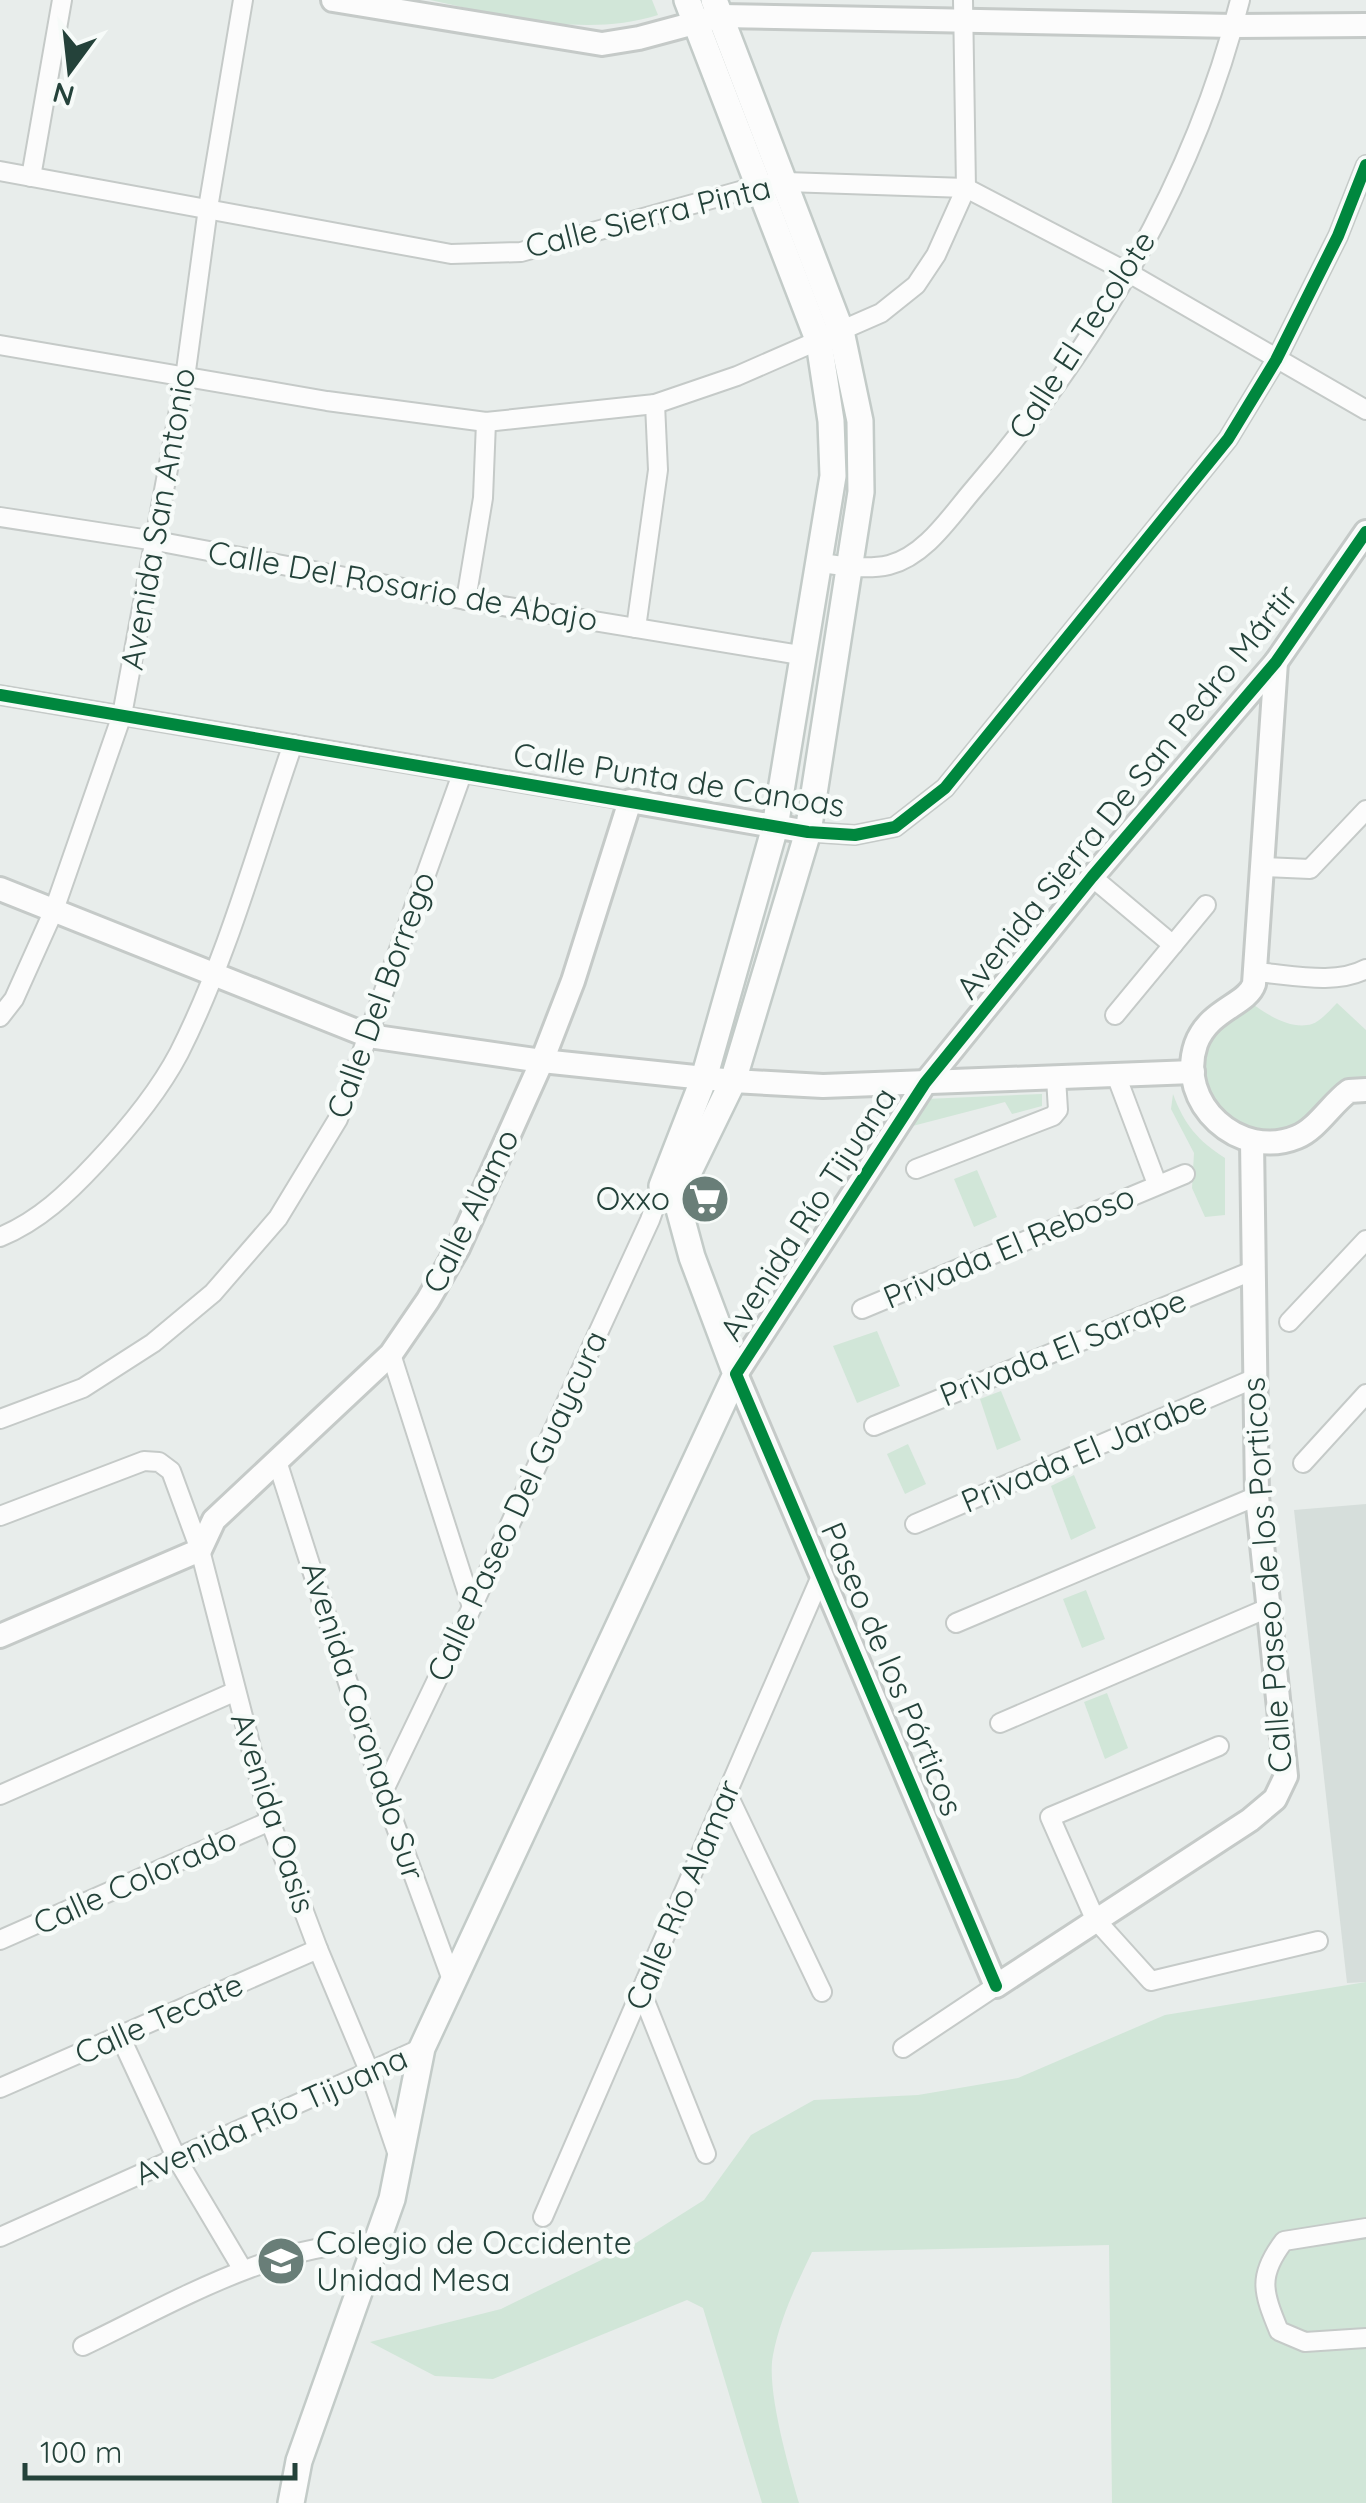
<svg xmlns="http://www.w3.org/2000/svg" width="1366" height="2503" font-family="Quicksand,sans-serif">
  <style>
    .built { fill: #d6dedb }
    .green { fill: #d1e6d8 }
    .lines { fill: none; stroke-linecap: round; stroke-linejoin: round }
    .minor-casing { stroke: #c5cac8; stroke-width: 22 }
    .tertiary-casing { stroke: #c5cac8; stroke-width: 28 }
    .secondary-casing { stroke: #c3cbc8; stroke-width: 30 }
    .minor { stroke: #fcfcfc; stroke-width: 18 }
    .tertiary { stroke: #fcfcfc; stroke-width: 22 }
    .secondary { stroke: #fcfcfc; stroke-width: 25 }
    .cycleway-casing { stroke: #f7fbf9; stroke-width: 19 }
    .cycleway { stroke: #00873e; stroke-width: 12 }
    .labels { text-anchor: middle; stroke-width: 9; stroke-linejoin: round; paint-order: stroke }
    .street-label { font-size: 32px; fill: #24423a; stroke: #f7fbf9 }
    .poi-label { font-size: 32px; fill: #24423a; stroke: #f7fbf9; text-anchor: end }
  </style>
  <rect width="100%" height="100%" fill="#e8edeb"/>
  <path class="built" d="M1366 1504V1982L1347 1983 1294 1510Z"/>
  <g class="green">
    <path d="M430 0H652L658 15C585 38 502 16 430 0Z"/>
    <path d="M1245 998C1261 1011 1289 1031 1312 1024 1321 1021 1330 1010 1337 1003L1366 1030V1090L1273 1143 1212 1118 1196 1043Z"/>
    <path d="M1042 1094V1106L1012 1114 1005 1102 901 1129 925 1099Z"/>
    <path d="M1173 1094C1184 1124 1198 1141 1225 1158V1215L1205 1217 1192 1188 1194 1153 1171 1109Z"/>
    <path d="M977 1170 997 1217 974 1227 954 1179Z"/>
    <path d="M877 1331 900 1386 857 1403 833 1346Z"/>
    <path d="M1001 1391 1021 1440 997 1450 980 1399Z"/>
    <path d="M908 1444 926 1484 905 1494 887 1454Z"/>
    <path d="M1074 1475 1096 1528 1071 1540 1051 1486Z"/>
    <path d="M1086 1590 1105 1639 1082 1648 1063 1599Z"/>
    <path d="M1107 1693 1128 1748 1105 1759 1084 1702Z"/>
    <path d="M1366 1982V2503H1112L1109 2245 812 2252C796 2285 780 2319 773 2355 766 2389 789 2468 799 2503H762L703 2308 687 2300 493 2379 435 2376 370 2342 501 2309 636 2243 704 2200 751 2135 814 2100 918 2095 1018 2078 1165 2015Z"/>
  </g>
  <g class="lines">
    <g class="minor-casing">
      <g id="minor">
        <path d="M0 171 451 254 521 252 758 186 786 182 966 188 1129 273 1366 410"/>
        <path d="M31 177 62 0"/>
        <path d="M0 345 327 401 486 422 655 404 737 376 881 313 916 285 936 255 966 188 963 0"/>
        <path d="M0 517 156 541 466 600 806 656"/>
        <path d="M821 563C842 566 867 570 889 565 925 556 950 517 973 490 1094 350 1195 181 1240 0"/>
        <path d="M466 600 483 498 486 422"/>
        <path d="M636 628 658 470 655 404"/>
        <path d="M0 695 630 801"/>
        <path d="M808 832 855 835 895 827 945 788 1228 439 1276 360 1338 236 1366 165"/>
        <path d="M1262 867 1310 869 1366 810"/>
        <path d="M1092 877 1173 945"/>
        <path d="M1254 972C1288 974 1335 986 1366 969"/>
        <path d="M1115 1015 1206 905"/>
        <path d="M0 1017 14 999 54 910 122 715 185 378 208 208 243 0"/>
        <path d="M1116 1075 1157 1184"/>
        <path d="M916 1169 1053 1116 1058 1110 1056 1078"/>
        <path d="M0 1237C39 1221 68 1193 96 1163 127 1130 158 1093 179 1053 228 956 257 847 293 744"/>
        <path d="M862 1309 1185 1174"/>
        <path d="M1289 1322 1366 1240"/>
        <path d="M391 1354 472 1607"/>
        <path d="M0 1419 83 1388 153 1343 213 1293 278 1218 338 1119 462 774"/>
        <path d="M874 1426 1252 1271"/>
        <path d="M277 1461 383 1792 452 1980"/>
        <path d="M1303 1463 1366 1394"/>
        <path d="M0 1516 144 1461 159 1462 171 1471 200 1550 270 1821 318 1949 370 2073 399 2158"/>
        <path d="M915 1524 1253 1379"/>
        <path d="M956 1623 1257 1496"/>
        <path d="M1000 1723 1268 1608"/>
        <path d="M1219 1746 1050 1817 1095 1919 1151 1981 1318 1941"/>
        <path d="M383 1792 472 1607 650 1220 662 1186"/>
        <path d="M727 1793 822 1992"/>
        <path d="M0 1795 234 1692"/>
        <path d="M0 1940 270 1821"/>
        <path d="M641 1991 706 2154"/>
        <path d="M120 2036 177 2159 243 2270"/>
        <path d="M903 2048 996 1986"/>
        <path d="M0 2088 318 1949"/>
        <path d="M543 2217 822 1574"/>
        <path d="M1366 2228 1284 2241C1257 2276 1263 2292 1279 2331L1305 2342 1366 2338"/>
        <path d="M0 2237 422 2048"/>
        <path d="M83 2346C175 2302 272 2243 377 2242"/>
      </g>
    </g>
    <g class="tertiary-casing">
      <g id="tertiary">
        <path d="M333 0 602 44 639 38 721 16 1234 26 1366 25"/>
        <path d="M1276 662 1254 984C1247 1005 1209 1009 1196 1044 1176 1103 1239 1161 1297 1137 1317 1129 1331 1104 1349 1091L1366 1090"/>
        <path d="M0 889 369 1036 542 1061 733 1081 823 1086 1193 1072"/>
        <path d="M1252 1141 1257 1496 1286 1776 1275 1799 1250 1820 996 1986 736 1374 925 1083 1092 877 1276 662 1366 532"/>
        <path d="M0 1636 200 1550 214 1520 391 1354 428 1300 458 1248 542 1061 573 981 630 801 808 832"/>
      </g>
    </g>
    <g class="secondary-casing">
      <g id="secondary">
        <path d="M676 1198 733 1081 808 832 861 492 860 421 841 331 714 0"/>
        <path d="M291 2503 299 2461 392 2199 422 2048 736 1374 692 1257 676 1198 662 1186 704 1078 775 827 833 476 831 421 819 342 687 0"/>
      </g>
    </g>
    <use href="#minor" class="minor"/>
    <use href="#tertiary" class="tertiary"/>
    <use href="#secondary" class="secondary"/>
    <g class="cycleway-casing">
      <g id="cycleway">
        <path d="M0 695 808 832 855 835 895 827 945 788 1228 439 1276 360 1338 236 1366 165"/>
        <path d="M996 1986 736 1374 925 1083 1092 877 1276 662 1366 532"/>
      </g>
    </g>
    <use href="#cycleway" class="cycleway"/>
  </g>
  <defs>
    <g id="supermarket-disc" transform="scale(2.5)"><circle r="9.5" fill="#697e78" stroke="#f7fbf9"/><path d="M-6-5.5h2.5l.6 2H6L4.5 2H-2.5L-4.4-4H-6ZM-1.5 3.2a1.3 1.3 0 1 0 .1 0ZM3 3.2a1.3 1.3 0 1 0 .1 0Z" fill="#fff"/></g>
    <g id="school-disc" transform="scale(2.5)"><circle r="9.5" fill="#697e78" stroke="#f7fbf9"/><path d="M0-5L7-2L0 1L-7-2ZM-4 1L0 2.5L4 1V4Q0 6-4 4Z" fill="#fff"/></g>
  </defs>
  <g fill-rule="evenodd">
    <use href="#supermarket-disc" x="705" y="1199"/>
    <use href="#school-disc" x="281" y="2261"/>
  </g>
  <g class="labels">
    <g class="street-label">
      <text transform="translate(648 217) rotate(-14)" y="11">Calle Sierra Pinta</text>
      <text transform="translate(1082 335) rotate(-57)" y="11">Calle El Tecolote</text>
      <text transform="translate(158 519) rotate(-80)" y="11">Avenida San Antonio</text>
      <text transform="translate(403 586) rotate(10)" y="11">Calle Del Rosario de Abajo</text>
      <text transform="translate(679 780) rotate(9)" y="11">Calle Punta de Canoas</text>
      <text transform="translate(1127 792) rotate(-51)" y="11">Avenida Sierra De San Pedro Mártir</text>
      <text transform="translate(381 995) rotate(-70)" y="11">Calle Del Borrego</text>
      <text transform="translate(471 1211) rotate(-64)" y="11">Calle Alamo</text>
      <text transform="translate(808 1214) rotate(-57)" y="11">Avenida Río Tijuana</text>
      <text transform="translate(1009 1247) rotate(-23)" y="11">Privada El Reboso</text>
      <text transform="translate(1063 1348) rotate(-22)" y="11">Privada El Sarape</text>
      <text transform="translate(1084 1452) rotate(-23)" y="11">Privada El Jarabe</text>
      <text transform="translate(517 1506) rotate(-65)" y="11">Calle Paseo Del Guaycura</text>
      <text transform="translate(1267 1575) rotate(-94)" y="11">Calle Paseo de los Porticos</text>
      <text transform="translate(892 1669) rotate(67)" y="11">Paseo de los Pórticos</text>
      <text transform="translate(363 1721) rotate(72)" y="11">Avenida Coronado Sur</text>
      <text transform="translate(273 1813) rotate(72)" y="11">Avenida Oasis</text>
      <text transform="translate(135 1881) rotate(-24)" y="11">Calle Colorado</text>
      <text transform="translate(683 1895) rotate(-67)" y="11">Calle Río Alamar</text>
      <text transform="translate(159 2019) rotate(-24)" y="11">Calle Tecate</text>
      <text transform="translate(271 2116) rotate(-24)" y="11">Avenida Río Tijuana</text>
    </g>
    <g class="poi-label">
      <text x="670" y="1210">Oxxo</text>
      <text x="316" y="2254" text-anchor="start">Colegio de Occidente<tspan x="316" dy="37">Unidad Mesa</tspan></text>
    </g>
  </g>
  <g transform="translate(70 70) rotate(195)" stroke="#f7fbf9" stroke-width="8" paint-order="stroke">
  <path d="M0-8L18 38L0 25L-18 38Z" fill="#24423a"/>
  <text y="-15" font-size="28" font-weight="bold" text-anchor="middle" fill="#24423a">N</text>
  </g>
  <path d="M25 2463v15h270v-15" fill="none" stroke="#24423a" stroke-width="5"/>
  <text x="40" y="2463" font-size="30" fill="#24423a" stroke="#f7fbf9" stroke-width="8" paint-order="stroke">100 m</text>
</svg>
